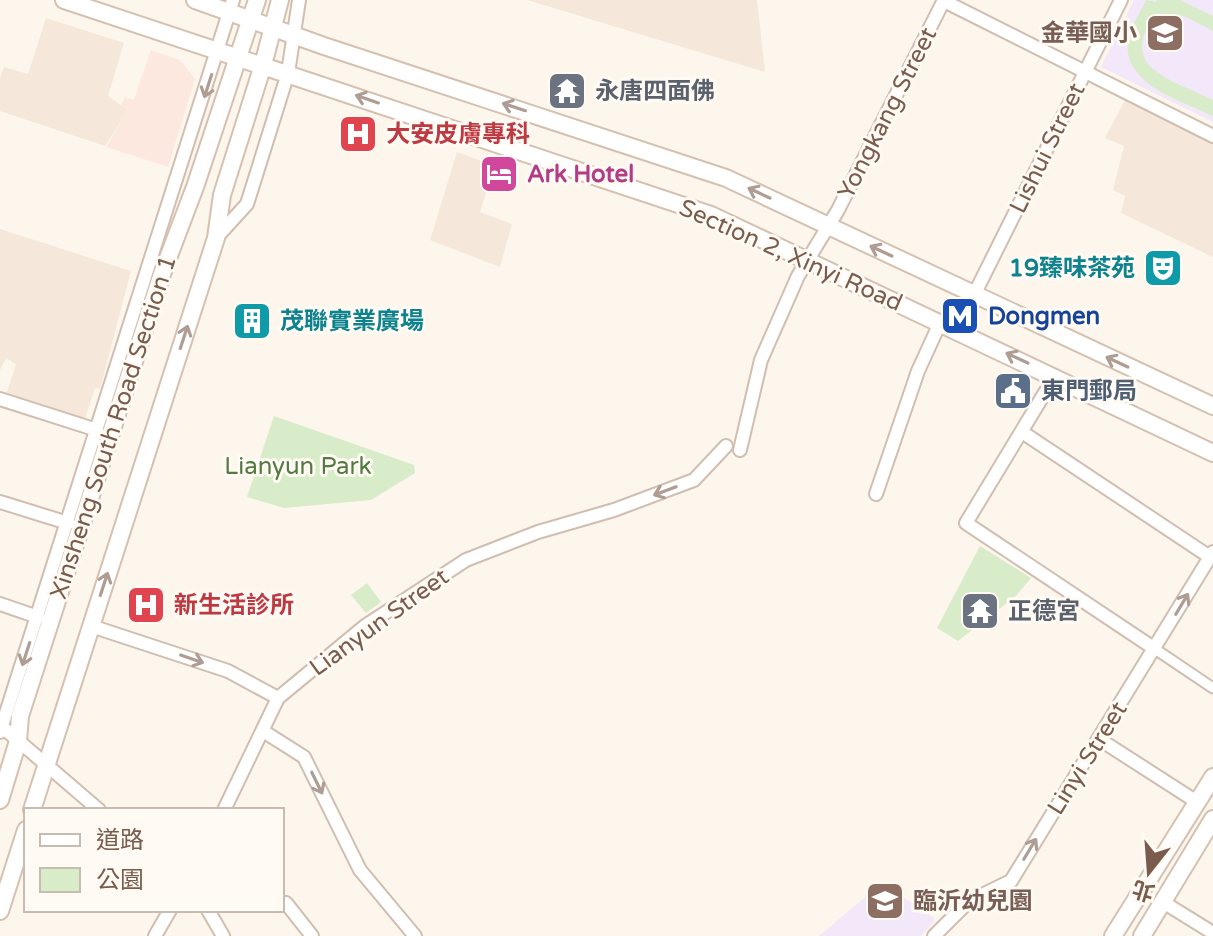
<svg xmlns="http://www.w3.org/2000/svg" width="1213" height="936" font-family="'Varela Round','Noto Sans TC',sans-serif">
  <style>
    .residential { fill: #f5e8da }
    .commercial { fill: #fde8e0 }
    .education { fill: #f3e8fa }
    .green { fill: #d8ecc9 }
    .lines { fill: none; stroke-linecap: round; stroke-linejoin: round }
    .pedestrian-casing { stroke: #d1beb0; stroke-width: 13 }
    .minor-casing { stroke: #d1beb0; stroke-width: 16 }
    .secondary-casing { stroke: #d6c0b0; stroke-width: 20 }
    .pedestrian { stroke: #fff; stroke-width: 9 }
    .minor { stroke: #fff; stroke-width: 12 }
    .secondary { stroke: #fff; stroke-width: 16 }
    .oneway { stroke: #af9d94 }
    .labels { text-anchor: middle; stroke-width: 6; stroke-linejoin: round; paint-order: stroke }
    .education-label { font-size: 24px; font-weight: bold; fill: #785e54; stroke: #fffaf3; text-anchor: end }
    .worship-label { font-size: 24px; font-weight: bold; fill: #5b616d; stroke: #fffaf3; text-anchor: start }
    .street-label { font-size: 24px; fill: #7a5c4d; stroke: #fffaf3 }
    .health-label { font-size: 24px; font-weight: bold; fill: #be3a42; stroke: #fffaf3; text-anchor: start }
    .hotel-label { font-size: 24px; font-weight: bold; fill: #b23c85; stroke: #fffaf3; text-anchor: start }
    .culture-label { font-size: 24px; font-weight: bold; fill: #0d838f; stroke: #fffaf3; text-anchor: end }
    .transit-label { font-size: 24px; font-weight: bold; fill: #164399; stroke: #fffaf3; text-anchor: start }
    .service-label { font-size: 24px; font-weight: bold; fill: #4e5e75; stroke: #fffaf3; text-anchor: start }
    .park-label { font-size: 24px; fill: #537a41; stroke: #fffaf3 }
  </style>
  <rect width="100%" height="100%" fill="#fdf6ec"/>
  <g class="residential">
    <path d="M527 0H757L765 72Z"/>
    <path d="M46 18 124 43 108 96 128 110 105 146 0 111V79L4 67 28 74Z"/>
    <path d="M1126 98 1213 143V257L1121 213 1125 196 1113 190 1124 146 1105 138Z"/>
    <path d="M457 152 495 166 480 212 512 224 500 267 430 240Z"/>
    <path d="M0 229 131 271 100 389 95 388 85 419 6 395 16 364 6 358 0 370Z"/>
  </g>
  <path class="commercial" d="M151 50 180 60 195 79 168 167 106 147 128 110 121 105 125 97 134 100Z"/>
  <g class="education">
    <path d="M1134 0H1213V122L1101 67Z"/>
    <path d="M882 883 934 918V922L921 936H819Z"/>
  </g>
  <g class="green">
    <path d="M1146 0 1156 2 1157 0H1180L1213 16V31C1201 25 1187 15 1173 14 1148 14 1133 44 1148 64 1160 79 1195 91 1213 100V116C1183 101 1122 85 1128 41 1130 27 1140 13 1146 0Z"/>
    <path d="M274 416 414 465 415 473 371 500 284 508 247 497Z"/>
    <path d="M980 546 1031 578 1016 596 958 641 937 628Z"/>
    <path d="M367 583 381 602 366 613 351 595Z"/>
  </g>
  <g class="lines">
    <g class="pedestrian-casing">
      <path id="pedestrian" d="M1155 649 1213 688"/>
    </g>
    <g class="minor-casing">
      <g id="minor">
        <path d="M944 1 1213 136"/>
        <path d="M216 238 247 204 288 73 299 0"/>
        <path d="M974 295 1121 0"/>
        <path d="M1055 376 966 523 1155 649"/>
        <path d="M0 399 97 430"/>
        <path d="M1022 432 1210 557"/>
        <path d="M740 450 761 360 798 276 838 210 944 0"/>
        <path d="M876 494 918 371 940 323"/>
        <path d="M0 502 68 523"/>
        <path d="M0 604 38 617"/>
        <path d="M91 626 228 671 278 698"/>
        <path d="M0 725 99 810"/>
        <path d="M263 731 304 757 360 870 415 936"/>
        <path d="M0 732 233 0"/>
        <path d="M1099 739 1197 802"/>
        <path d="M224 810 278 698 365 626 466 560 538 532 614 510 694 480 726 446"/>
        <path d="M1163 902 1213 933"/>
        <path d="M286 903 312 936"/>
        <path d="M208 910 223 936"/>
        <path d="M155 936 170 910"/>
        <path d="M934 936 968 902 1011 881 1213 552"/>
      </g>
    </g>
    <g class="secondary-casing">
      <g id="secondary">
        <path d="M64 0 711 215 1213 453"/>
        <path d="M195 0 324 46 726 178 1213 406"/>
        <path d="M0 800 18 741 20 716 162 274 195 187 257 0"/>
        <path d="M32 810 216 238 222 195 263 65 280 0"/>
        <path d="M0 911 26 830"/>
        <path d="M1113 936 1213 777"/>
        <path d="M1142 936 1213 819"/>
      </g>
    </g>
    <use href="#pedestrian" class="pedestrian"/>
    <use href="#minor" class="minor"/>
    <use href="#secondary" class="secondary"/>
  </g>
  <defs><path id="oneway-shaft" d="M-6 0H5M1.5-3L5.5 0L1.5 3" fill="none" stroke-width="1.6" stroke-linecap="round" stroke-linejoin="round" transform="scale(2)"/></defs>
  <g class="oneway">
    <use href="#oneway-shaft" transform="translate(208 86) rotate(108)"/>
    <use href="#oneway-shaft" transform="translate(367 99) rotate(-161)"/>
    <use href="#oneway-shaft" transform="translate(514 107) rotate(-162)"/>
    <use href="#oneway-shaft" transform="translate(759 193) rotate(-155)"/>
    <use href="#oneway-shaft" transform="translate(881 251) rotate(-155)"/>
    <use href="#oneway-shaft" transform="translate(184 337) rotate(-72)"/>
    <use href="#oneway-shaft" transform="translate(1017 358) rotate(-155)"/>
    <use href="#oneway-shaft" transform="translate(1117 362) rotate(-155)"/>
    <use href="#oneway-shaft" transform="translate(665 491) rotate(159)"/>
    <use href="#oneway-shaft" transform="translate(104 584) rotate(-72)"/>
    <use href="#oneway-shaft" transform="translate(1182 604) rotate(-59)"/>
    <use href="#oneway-shaft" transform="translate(26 654) rotate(108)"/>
    <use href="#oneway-shaft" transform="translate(192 659) rotate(19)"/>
    <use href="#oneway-shaft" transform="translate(317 783) rotate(64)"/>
    <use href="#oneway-shaft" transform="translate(1030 849) rotate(-59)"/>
  </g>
  <defs>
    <g id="school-square" transform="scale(2)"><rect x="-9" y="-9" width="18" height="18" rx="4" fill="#8d6e63" stroke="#fffaf3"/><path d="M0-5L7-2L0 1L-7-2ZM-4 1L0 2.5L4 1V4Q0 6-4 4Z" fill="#fff"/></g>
    <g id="temple-square" transform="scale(2)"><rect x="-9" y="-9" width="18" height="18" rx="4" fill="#6b7280" stroke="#fffaf3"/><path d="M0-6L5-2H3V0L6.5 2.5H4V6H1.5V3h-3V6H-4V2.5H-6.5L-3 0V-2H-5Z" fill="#fff"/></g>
    <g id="hospital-square" transform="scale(2)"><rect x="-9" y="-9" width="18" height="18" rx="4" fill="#e0444e" stroke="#fffaf3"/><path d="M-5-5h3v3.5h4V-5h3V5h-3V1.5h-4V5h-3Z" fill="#fff"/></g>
    <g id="hotel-square" transform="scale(2)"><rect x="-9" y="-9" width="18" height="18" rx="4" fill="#d1479c" stroke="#fffaf3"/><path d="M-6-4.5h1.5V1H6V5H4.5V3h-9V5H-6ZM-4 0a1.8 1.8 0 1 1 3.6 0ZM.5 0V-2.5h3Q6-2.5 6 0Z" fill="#fff"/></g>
    <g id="theatre-square" transform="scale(2)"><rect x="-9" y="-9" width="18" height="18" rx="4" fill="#0f9aa8" stroke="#fffaf3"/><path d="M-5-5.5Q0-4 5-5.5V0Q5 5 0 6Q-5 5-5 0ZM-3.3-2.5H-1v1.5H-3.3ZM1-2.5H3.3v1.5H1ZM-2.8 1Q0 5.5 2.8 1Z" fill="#fff"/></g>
    <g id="metro-square" transform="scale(2)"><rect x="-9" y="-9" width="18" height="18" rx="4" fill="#1a4fb4" stroke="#fffaf3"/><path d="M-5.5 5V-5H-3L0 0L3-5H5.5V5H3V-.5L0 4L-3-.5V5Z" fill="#fff"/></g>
    <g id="building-square" transform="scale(2)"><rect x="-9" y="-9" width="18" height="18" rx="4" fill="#0f9aa8" stroke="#fffaf3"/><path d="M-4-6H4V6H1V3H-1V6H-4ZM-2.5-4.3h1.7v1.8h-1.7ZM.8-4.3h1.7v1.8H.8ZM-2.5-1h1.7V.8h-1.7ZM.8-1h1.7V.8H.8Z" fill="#fff"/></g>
    <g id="civic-square" transform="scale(2)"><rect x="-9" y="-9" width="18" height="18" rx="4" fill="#5c6f8a" stroke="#fffaf3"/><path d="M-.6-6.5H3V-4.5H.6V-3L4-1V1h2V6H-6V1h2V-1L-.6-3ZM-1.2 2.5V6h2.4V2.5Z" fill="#fff"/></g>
  </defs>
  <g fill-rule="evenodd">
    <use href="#school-square" x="1165" y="33"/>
    <use href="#temple-square" x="567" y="91"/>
    <use href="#hospital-square" x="358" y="134"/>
    <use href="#hotel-square" x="499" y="174"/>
    <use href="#theatre-square" x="1163" y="268"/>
    <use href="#metro-square" x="960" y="316"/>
    <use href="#building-square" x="252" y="321"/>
    <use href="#civic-square" x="1013" y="391"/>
    <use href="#hospital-square" x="146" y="605"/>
    <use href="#temple-square" x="980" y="611"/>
    <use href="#school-square" x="885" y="901"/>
  </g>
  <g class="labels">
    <g class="education-label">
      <text x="1137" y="41">金華國小</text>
      <text x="913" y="909" text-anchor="start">臨沂幼兒園</text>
    </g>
    <g class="worship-label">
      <text x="595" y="99">永唐四面佛</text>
      <text x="1008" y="619">正德宮</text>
    </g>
    <g class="street-label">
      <text transform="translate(887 113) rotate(-63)" y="8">Yongkang Street</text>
      <text transform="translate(1047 148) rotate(-64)" y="8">Lishui Street</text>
      <text transform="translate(791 255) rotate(24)" y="8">Section 2, Xinyi Road</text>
      <text transform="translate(113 427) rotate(-72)" y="8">Xinsheng South Road Section 1</text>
      <text transform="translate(379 622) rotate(-36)" y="8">Lianyun Street</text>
      <text transform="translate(1087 758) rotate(-58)" y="8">Linyi Street</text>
    </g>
    <g class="health-label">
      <text x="386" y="142">大安皮膚專科</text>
      <text x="174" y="613">新生活診所</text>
    </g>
    <g class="hotel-label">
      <text x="527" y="182">Ark Hotel</text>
    </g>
    <g class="culture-label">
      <text x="1135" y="276">19臻味茶苑</text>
      <text x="280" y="329" text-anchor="start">茂聯實業廣場</text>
    </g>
    <g class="transit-label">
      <text x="988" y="324">Dongmen</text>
    </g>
    <g class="service-label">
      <text x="1041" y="399">東門郵局</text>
    </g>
    <g class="park-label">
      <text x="298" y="474">Lianyun Park</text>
    </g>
  </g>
  <rect x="24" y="808" width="260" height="104" fill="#fffaf3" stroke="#cabbb1" stroke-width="2"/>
  <rect x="40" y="834" width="40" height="12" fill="#ffffff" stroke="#cabbb1" stroke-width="2"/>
  <text x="96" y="848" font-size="24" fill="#7a5c4d">道路</text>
  <rect x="40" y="868" width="40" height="24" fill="#d8ecc9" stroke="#cabbb1" stroke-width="2"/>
  <text x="96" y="888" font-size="24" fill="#7a5c4d">公園</text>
  <g transform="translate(1149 872) rotate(197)" stroke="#fffaf3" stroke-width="6" paint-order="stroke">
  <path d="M0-6L14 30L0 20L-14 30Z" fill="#7a5c4d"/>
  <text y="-12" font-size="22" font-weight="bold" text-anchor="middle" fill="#7a5c4d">北</text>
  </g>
</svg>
